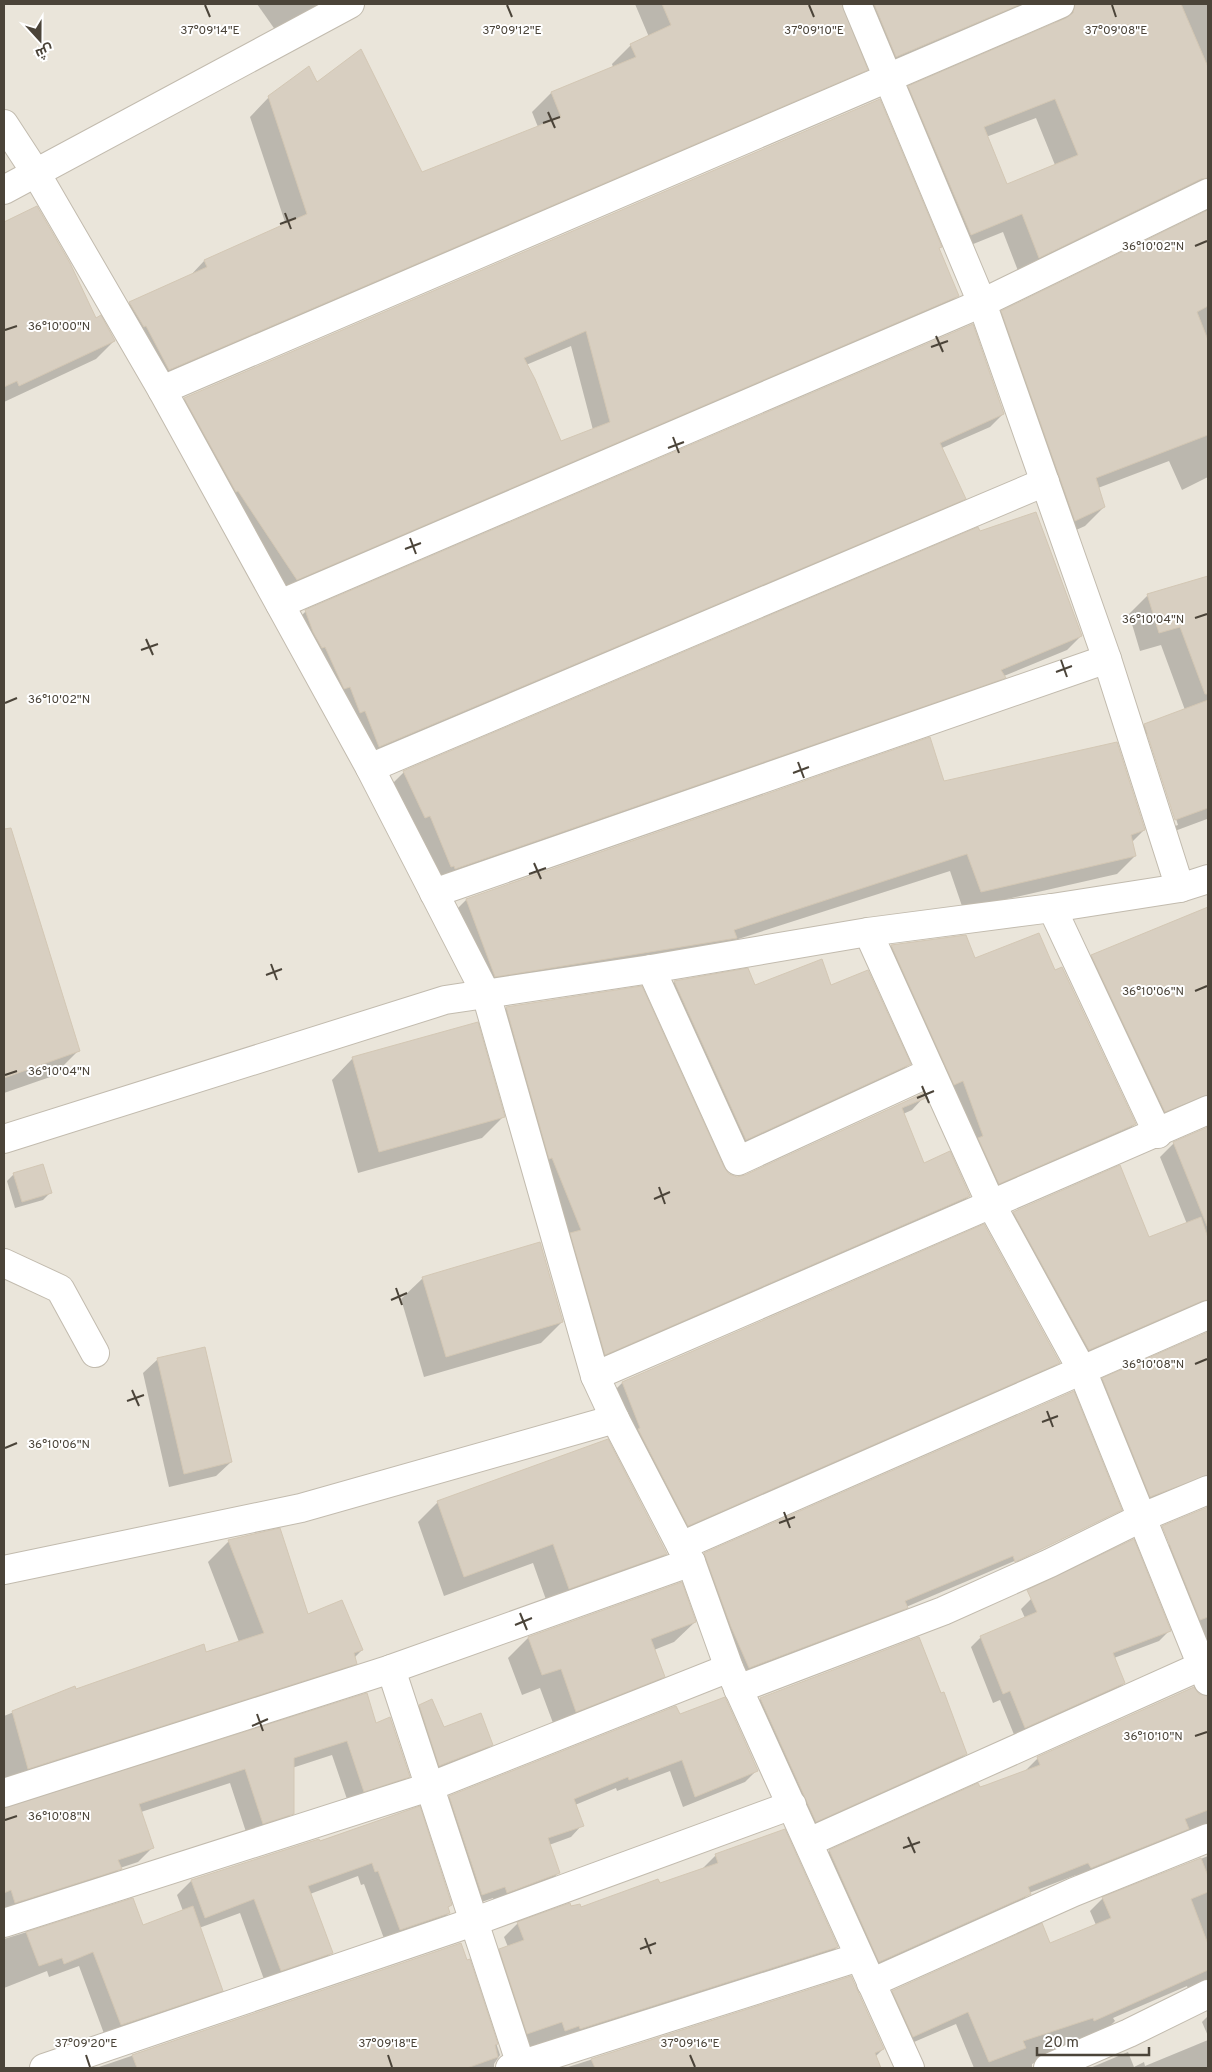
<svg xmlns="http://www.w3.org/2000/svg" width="1212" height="2072" font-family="Overpass,Cairo,sans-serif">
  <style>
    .residential { fill: #eae5da }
    .shadow { fill: #0003; fill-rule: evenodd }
    .building { fill: #d8cfc1; stroke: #d3c7b4; fill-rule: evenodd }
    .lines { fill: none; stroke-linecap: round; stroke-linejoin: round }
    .minor-casing { stroke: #c2bbae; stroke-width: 30 }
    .minor { stroke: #fff; stroke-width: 28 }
    .ticks { fill: none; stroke: #4b4439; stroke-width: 2 }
    .ticks-label { font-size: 12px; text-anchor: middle; fill: #4b4439; stroke: #fff; stroke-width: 4; stroke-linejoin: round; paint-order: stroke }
  </style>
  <rect width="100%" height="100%" fill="#f6f3ec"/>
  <rect class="residential" x="4" y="4" width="1204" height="2064"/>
  <g class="shadow">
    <path d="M257 4H321L316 9 276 31Z"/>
    <path d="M635 4H1208V111L1202 114 1208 128V477L1182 490 1169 461 1098 488 1104 507 1085 526 1056 539 983 331 1002 312 1205 213 1204 206 1020 276 1003 232 951 253 890 106 909 87 1057 24 1055 17 877 76 847 10 840 7 866 69 847 88 149 388 111 322 130 303 189 277 204 261 286 225 250 117 269 97 317 84 421 174 538 127 532 112 551 93 613 67 612 64 631 45 649 37ZM1036 118 1055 165 1006 186 986 137Z"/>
    <path d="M37 208 95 319 114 341 96 359 4 402V224Z"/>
    <path d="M938 248 957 296 942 311 282 594 169 414 185 399ZM571 346 593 430 560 443 526 365Z"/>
    <path d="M1003 414 990 427 942 448 964 498 951 511 366 759 293 624 306 611Z"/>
    <path d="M1208 577V822L1207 819 1156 838 1126 744 1145 725 1185 710 1161 645 1140 651 1129 614 1148 595ZM1146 734H1148L1178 825 1175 826Z"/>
    <path d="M1081 636 1067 650 1004 676 991 691 441 882 390 786 404 772Z"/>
    <path d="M944 782 1144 830 1132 842 1135 856 1117 874 963 909 950 871 732 941 477 994 449 917 466 900Z"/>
    <path d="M23 872 79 1050 53 1076 4 1093V878Z"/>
    <path d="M1208 908V1096L1191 1114 1145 1130 1072 976 1092 956Z"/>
    <path d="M892 946 1054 972 1135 1124 1120 1138 985 1197 878 960Z"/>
    <path d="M748 970 754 986 831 987 909 1064 897 1076 734 1151 662 994 674 982Z"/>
    <path d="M506 1008 723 1168 729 1175 737 1178 745 1176 924 1097 912 1110 903 1114 923 1165 969 1196 957 1208 593 1366 494 1020Z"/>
    <path d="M353 1058 503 1117 482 1138 358 1173 332 1080Z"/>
    <path d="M1208 1128V1322L1075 1363 1000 1227 1014 1213 1148 1239 1187 1224 1160 1157 1174 1143Z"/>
    <path d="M14 1174 50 1193 43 1200 15 1208 7 1181Z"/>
    <path d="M423 1278 562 1322 541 1343 424 1377 401 1299Z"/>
    <path d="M1208 1333V1475L1135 1506 1089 1393 1103 1379Z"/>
    <path d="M158 1359 231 1462 216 1476 169 1487 143 1373Z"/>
    <path d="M1059 1362 1046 1375 675 1538 610 1395 622 1383Z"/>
    <path d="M438 1502 666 1554 646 1573 549 1608 533 1563 444 1596 418 1522Z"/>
    <path d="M1119 1505 1106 1518 1025 1553 1019 1559 906 1607 894 1620 736 1680 692 1567 705 1554Z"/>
    <path d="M1208 1529V1649L1157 1557 1170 1544Z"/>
    <path d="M229 1541 308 1616 362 1650 354 1658 356 1663 335 1684 4 1790V1716L75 1687 76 1690 239 1642 208 1562Z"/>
    <path d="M681 1584 695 1622 674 1642 654 1650 664 1676 643 1697 556 1731 540 1688 522 1695 508 1658 528 1638Z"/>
    <path d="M1031 1599 1169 1631 1159 1641 1114 1658 1124 1683 1114 1693 1015 1737 1000 1700 993 1703 971 1647 981 1637 1025 1618 1021 1609Z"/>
    <path d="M918 1638 966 1754 953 1766 803 1834 748 1711 760 1699Z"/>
    <path d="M1199 1695 1208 1718V1843L1078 1880 1076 1875 1029 1893 1017 1907 866 1974 817 1864 829 1851 978 1785 979 1788 1025 1771 1038 1758Z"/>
    <path d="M420 1706 444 1729 491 1745 478 1758 426 1779 406 1720Z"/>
    <path d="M679 1716 757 1770 745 1782 683 1807 670 1771 617 1791 616 1788 575 1805 582 1825 571 1837 549 1845 558 1873 547 1885 495 1904 493 1898 470 1906 438 1809 450 1797Z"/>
    <path d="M376 1725 408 1776 394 1791 349 1805 332 1755 292 1768V1813L278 1828 248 1838 230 1783 141 1812 152 1848 138 1862 120 1868 106 1883 4 1916V1809Z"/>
    <path d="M371 1825 451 1905 447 1908 449 1913 434 1927 386 1944 364 1884 361 1885 358 1876 310 1894 331 1953 317 1967 266 1985 240 1913 199 1928 222 1990 207 2005 106 2039 79 1966 49 1977 47 1971 4 1988V1939L132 1900 143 1927 183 1911 177 1895 191 1881Z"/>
    <path d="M716 1855 837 1947 823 1961 517 2058 486 1964 500 1950 508 1947 504 1937 518 1923 571 1908 580 1909 659 1885 702 1869Z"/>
    <path d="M1208 1856V1999L1189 1992 1187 1986 1113 2018 1115 2021 1102 2034 1032 2064V2068H974L956 2024 900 2048 880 2004 893 1992 1049 1945 1096 1925 1090 1911 1103 1898Z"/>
    <path d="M460 1944 466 1962 469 1961 500 2055 494 2064V2068H96Z"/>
    <path d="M850 1977 883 2049 875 2057 879 2068H565Z"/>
    <path d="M1208 2016V2036L1202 2022Z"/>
    <path d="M1208 2040V2068H1090L1128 2052 1134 2067 1144 2062 1145 2066Z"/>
  </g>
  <g class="building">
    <path d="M662 4H842L868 70 169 370 146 326 144 327 129 302 207 267 204 260 307 214 268 96 309 66 317 82 361 49 422 172 561 117 551 92 636 57 630 44 671 25Z"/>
    <path d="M874 4H1021L896 57Z"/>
    <path d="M1075 4H1181L1208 67V178L1201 179 1039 258 1022 214 971 235 908 86 1066 18 1073 13ZM1055 99 1078 155 1007 184 984 127Z"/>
    <path d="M880 99 942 247 939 248 959 296 297 580 238 491 236 492 184 398ZM586 331 610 422 561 441 535 379 524 358Z"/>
    <path d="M37 206 70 263 96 318 101 315 115 341 19 386 17 381 4 387V222Z"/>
    <path d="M1208 210V306L1197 312 1208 340V435L1096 478 1105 507 1075 521 1001 311Z"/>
    <path d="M973 324 1004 414 940 443 966 499 379 747 365 711 360 713 350 687 344 689 325 647 322 648 313 632 305 610Z"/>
    <path d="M1036 512 1082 636 1001 670 1006 678 455 869 454 866 451 867 430 816 425 818 403 771 978 527 980 531Z"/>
    <path d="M1208 576V694H1205L1180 627 1159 633 1147 594Z"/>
    <path d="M1208 700V808L1175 820 1144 724Z"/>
    <path d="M930 737 944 781 1117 742 1145 830 1131 835 1136 856 981 892 967 854 734 930 737 938 495 977 466 899Z"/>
    <path d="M11 828 80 1051 4 1078V829Z"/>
    <path d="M1208 907V1095L1165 1112 1091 955Z"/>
    <path d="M1039 933 1055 970 1062 967 1136 1124 999 1184 978 1138 983 1136 963 1081 954 1085 891 945 966 935 975 958Z"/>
    <path d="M822 959 831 985 868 970 911 1064 746 1140 674 981 748 968 755 985Z"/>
    <path d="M642 986 724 1167 729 1174 737 1177 745 1175 924 1093 926 1098 902 1108 924 1163 950 1151 970 1196 605 1355 570 1233 581 1230 552 1158 549 1159 506 1007Z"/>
    <path d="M478 1022 505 1117 379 1152 352 1057Z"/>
    <path d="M1208 1127V1226H1207L1173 1142Z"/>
    <path d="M43 1164 52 1193 22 1202 13 1173Z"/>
    <path d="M1120 1165 1149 1237 1201 1217 1208 1238V1300L1202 1301 1089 1350 1013 1212Z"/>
    <path d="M984 1224 1060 1363 688 1526 638 1429 640 1428 622 1382Z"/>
    <path d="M540 1242 563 1322 446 1357 422 1277Z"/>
    <path d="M1208 1332V1475L1150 1497 1102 1378Z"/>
    <path d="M205 1347 232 1462 184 1474 157 1358Z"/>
    <path d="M1074 1391 1122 1510 1015 1562 1013 1556 905 1601 908 1608 749 1668 731 1627 704 1553Z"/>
    <path d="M608 1439 667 1554 569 1589 553 1544 464 1577 437 1501Z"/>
    <path d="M1208 1507V1617L1200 1620 1162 1526Z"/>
    <path d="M280 1528 308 1614 342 1600 363 1650 354 1653 357 1664 28 1769 12 1711 75 1686 76 1689 204 1644 206 1652 264 1633 228 1540Z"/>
    <path d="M1134 1539 1171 1631 1113 1653 1125 1683 1025 1728 1010 1691 1003 1694 980 1636 1037 1612 1027 1590Z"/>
    <path d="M682 1582 696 1622 651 1639 665 1677 576 1712 561 1669 542 1675 528 1637Z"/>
    <path d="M919 1637 941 1693 944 1692 967 1754 816 1822 760 1698Z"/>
    <path d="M1194 1687 1199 1694 1208 1696V1810L1185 1819 1189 1829 1091 1868 1088 1863 1028 1887 1031 1894 879 1962 829 1850 978 1783 980 1787 986 1785 1040 1765 1037 1757Z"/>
    <path d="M367 1693 376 1723 390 1717 410 1777 364 1792 347 1741 294 1758V1814L263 1824 245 1769 139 1804 154 1848 118 1860 122 1869 15 1903 11 1890 4 1893V1808Z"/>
    <path d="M725 1697 758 1771 695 1797 682 1760 629 1780 628 1777 574 1799 584 1826 548 1838 560 1873 507 1893 505 1887 482 1895 449 1796 676 1706 680 1714Z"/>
    <path d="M432 1699 444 1727 481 1713 493 1745 439 1766 419 1705Z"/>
    <path d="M420 1806 452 1905 448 1907 450 1913 400 1930 378 1871 375 1872 372 1863 308 1886 333 1953 281 1971 254 1899 205 1918 191 1880 319 1839 320 1841Z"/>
    <path d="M785 1829 838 1947 580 2029 579 2026 565 2031 562 2022 527 2034 499 1949 524 1940 517 1922 570 1903 571 1906 580 1904 581 1907 658 1879 660 1883 718 1863 715 1854Z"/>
    <path d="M1201 1858 1208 1876V1892L1191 1899 1208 1944V1970L1094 2021 1093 2018 1023 2041 1026 2048 989 2062 968 2012 913 2037 892 1991 1042 1923 1050 1943 1111 1918 1102 1897Z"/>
    <path d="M133 1898 143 1925 193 1906 223 1991 121 2025 93 1952 64 1964 62 1958 39 1966 26 1932Z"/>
    <path d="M461 1943 467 1960 470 1959 498 2044 495 2045 498 2057 467 2068H137L132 2055Z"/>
    <path d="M851 1976 884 2049 875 2053 881 2068H595L591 2059Z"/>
  </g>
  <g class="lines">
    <g class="minor-casing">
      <g id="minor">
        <path d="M857 4 982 303 1107 659 1180 888"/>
        <path d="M4 124 36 173 162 390 370 768 486 994 595 1376 615 1419 681 1546 691 1562 729 1668 910 2068"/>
        <path d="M4 190 350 4"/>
        <path d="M162 390 1060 4"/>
        <path d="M280 604 982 303 1208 193"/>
        <path d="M370 768 1045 482"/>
        <path d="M434 893 1107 659"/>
        <path d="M1052 908 1158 1134"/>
        <path d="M868 932 991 1204 1082 1370 1208 1681"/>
        <path d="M651 969 738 1161 931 1072"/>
        <path d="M4 1139 445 1000 651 969 868 932 1052 908 1180 888 1208 879"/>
        <path d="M4 1263 60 1289 95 1353"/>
        <path d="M595 1376 1208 1110"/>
        <path d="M681 1546 1208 1315"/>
        <path d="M4 1570 301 1508 615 1419"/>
        <path d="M391 1669 522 2068"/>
        <path d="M738 1689 943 1611 1050 1563 1143 1517 1208 1490"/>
        <path d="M4 1793 391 1669 691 1562"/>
        <path d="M809 1842 1208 1663"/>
        <path d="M4 1923 429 1787 729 1668"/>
        <path d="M871 1983 1074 1892 1208 1838"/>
        <path d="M44 2068 473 1922 792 1805"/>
        <path d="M510 2068 859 1957"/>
        <path d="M1048 2068 1129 2033 1208 1994"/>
      </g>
    </g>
    <use href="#minor" class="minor"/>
  </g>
  <path class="ticks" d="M205 5 210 17M507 5 512 17M809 5 814 17M1112 5 1116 17M548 112 555 128M543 123 560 117M285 213 291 229M280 224 296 218M1195 246 1207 241M5 330 17 326M936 336 943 352M931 347 948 341M673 437 679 453M668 448 684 442M410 538 416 554M405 549 421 543M1195 618 1207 614M146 639 153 655M141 650 158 644M1061 660 1067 677M1056 672 1072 666M5 703 17 698M798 762 804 778M793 773 809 767M534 863 541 879M529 874 546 868M271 964 277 980M266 975 282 969M1195 991 1207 986M5 1075 17 1071M922 1086 929 1103M917 1098 934 1091M659 1187 665 1204M654 1199 670 1192M396 1288 402 1305M391 1300 407 1293M1195 1364 1207 1359M132 1390 139 1406M127 1401 144 1395M1047 1411 1053 1427M1042 1422 1058 1416M5 1448 17 1443M784 1512 790 1528M779 1523 795 1517M520 1613 527 1630M515 1625 532 1618M257 1714 263 1731M252 1726 268 1719M1195 1736 1207 1732M5 1820 17 1816M908 1837 915 1853M903 1848 920 1842M645 1938 651 1954M640 1949 656 1943M86 2055 90 2067M388 2055 392 2067M690 2055 695 2067"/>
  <g class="ticks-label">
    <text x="210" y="34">37°09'14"E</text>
    <text x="512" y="34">37°09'12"E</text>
    <text x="814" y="34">37°09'10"E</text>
    <text x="1116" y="34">37°09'08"E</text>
    <text x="1153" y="250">36°10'02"N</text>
    <text x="59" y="330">36°10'00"N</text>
    <text x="1153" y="623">36°10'04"N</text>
    <text x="59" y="703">36°10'02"N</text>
    <text x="1153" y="995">36°10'06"N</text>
    <text x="59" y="1075">36°10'04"N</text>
    <text x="1153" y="1368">36°10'08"N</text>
    <text x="59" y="1448">36°10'06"N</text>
    <text x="1153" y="1740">36°10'10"N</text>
    <text x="59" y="1820">36°10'08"N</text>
    <text x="86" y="2047">37°09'20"E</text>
    <text x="388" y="2047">37°09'18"E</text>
    <text x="690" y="2047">37°09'16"E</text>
  </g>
  <rect width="1212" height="2072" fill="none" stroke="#4b4439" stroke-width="10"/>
  <g transform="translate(40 40) rotate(159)" stroke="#ffffff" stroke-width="4" paint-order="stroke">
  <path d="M0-4L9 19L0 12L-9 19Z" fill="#4b4439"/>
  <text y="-8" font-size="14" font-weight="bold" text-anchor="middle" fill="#4b4439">ش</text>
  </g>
  <path d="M1037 2047v8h112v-8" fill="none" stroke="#4b4439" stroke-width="2.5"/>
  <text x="1044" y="2047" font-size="15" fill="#4b4439" stroke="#ffffff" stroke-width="4" paint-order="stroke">20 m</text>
</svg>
